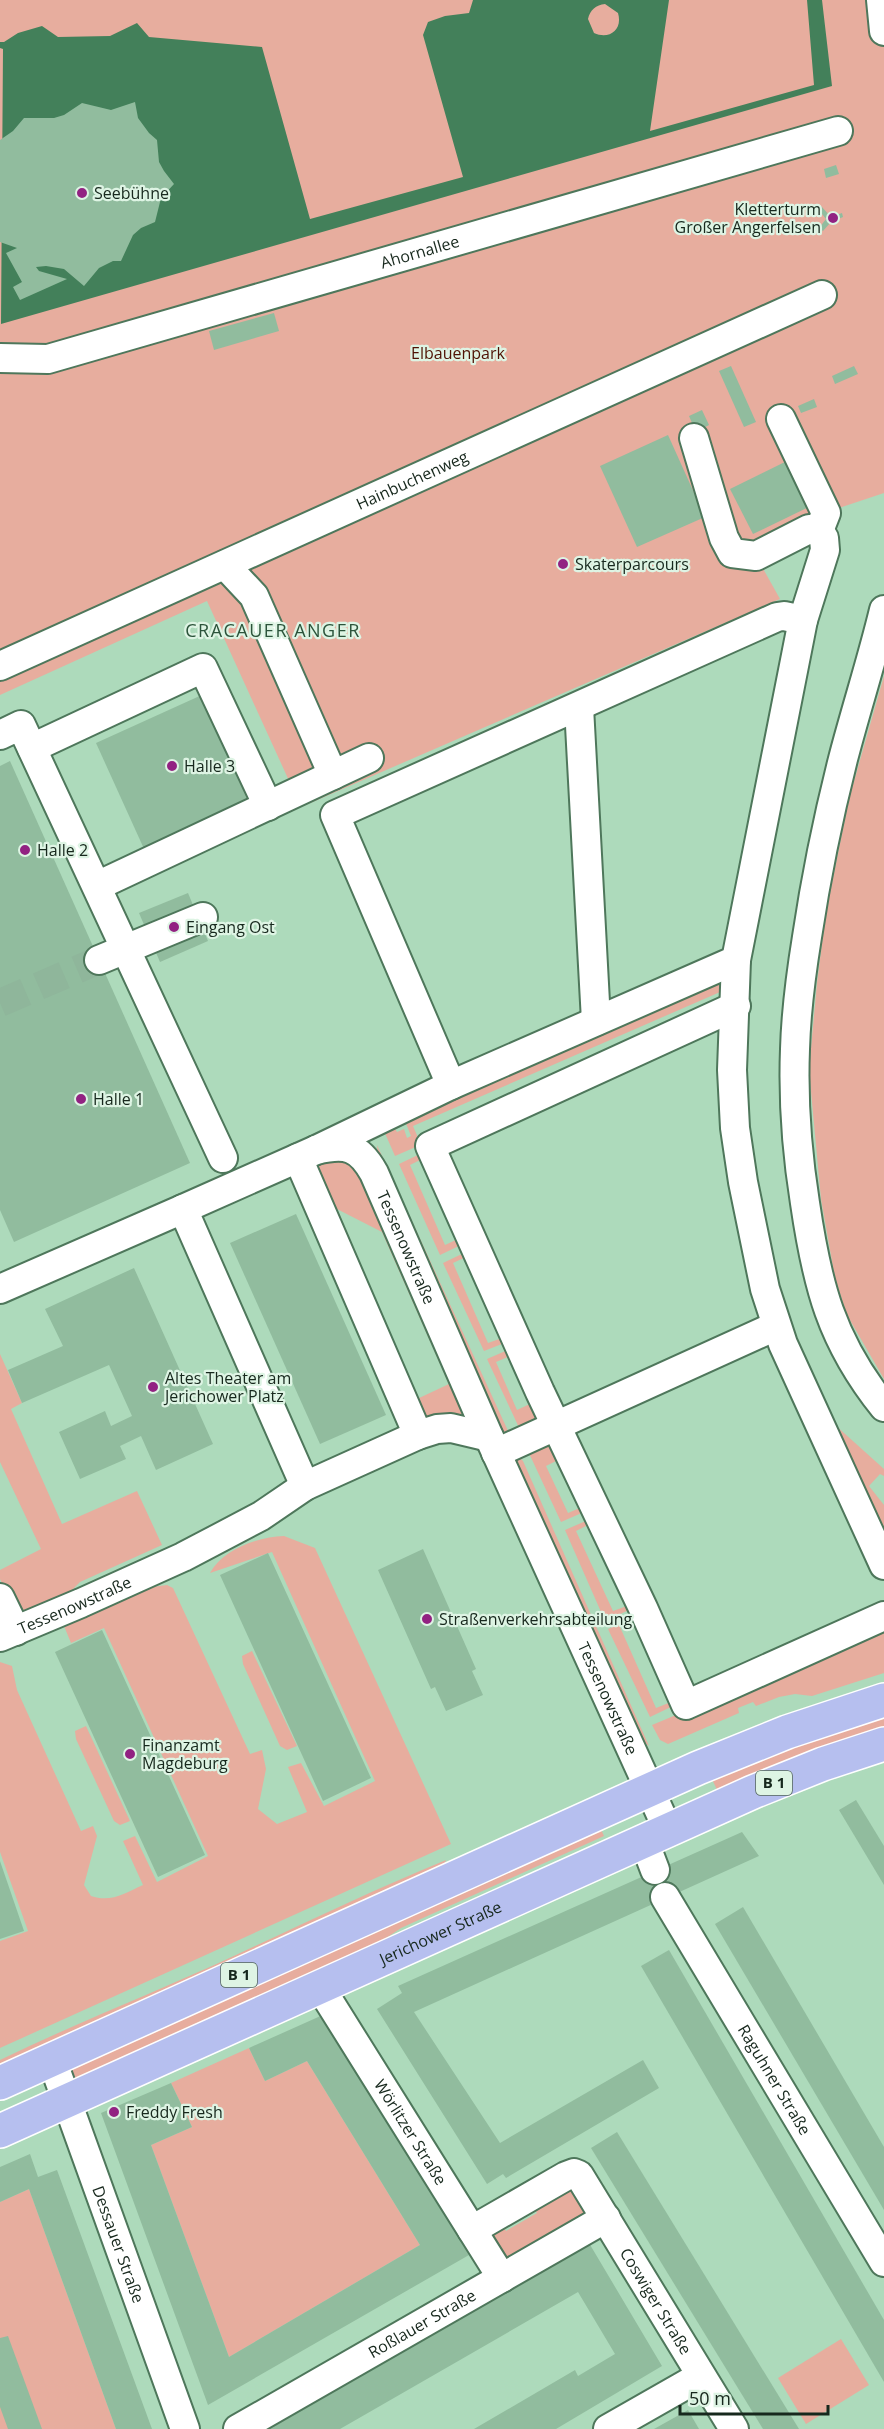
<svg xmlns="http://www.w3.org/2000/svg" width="884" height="2429" font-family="'Open Sans',sans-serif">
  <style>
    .green { fill: #e7ad9e }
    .water { fill: #43805a; fill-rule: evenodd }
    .building { fill: #91bc9e }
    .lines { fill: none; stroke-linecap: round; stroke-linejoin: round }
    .minor-tunnel { stroke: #8fb69b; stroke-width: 28; stroke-dasharray: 28 14; stroke-linecap: butt }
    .minor-casing { stroke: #4e775b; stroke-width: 32 }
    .major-casing { stroke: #fff; stroke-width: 36 }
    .minor { stroke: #fff; stroke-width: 28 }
    .major { stroke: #b6bfef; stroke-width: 33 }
    .poi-dot { fill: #922282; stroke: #def4e4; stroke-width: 2 }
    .labels { text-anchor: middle; stroke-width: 4.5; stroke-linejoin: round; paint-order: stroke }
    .shield { fill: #def4e4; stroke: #536559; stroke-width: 1.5 }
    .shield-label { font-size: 15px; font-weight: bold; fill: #17281d }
    .poi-label { font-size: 16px; fill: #17281d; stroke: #def4e4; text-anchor: start }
    .street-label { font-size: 16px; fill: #17281d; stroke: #def4e4 }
    .park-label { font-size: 16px; fill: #4f1204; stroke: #def4e4 }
    .neighbourhood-label { font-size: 18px; letter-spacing: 1.5px; fill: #2c543b; stroke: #def4e4 }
  </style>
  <rect width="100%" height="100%" fill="#addabb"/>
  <g class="green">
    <path d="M0 0H884V493L836 509 752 549 780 599 301 807 207 601 0 695Z"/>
    <path d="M884 676V1379L847 1315 835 1278 821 1199 809 1070 817 983 826 913 849 799Z"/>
    <path d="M716 981 722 982 727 989 413 1126 419 1140 416 1141 418 1146 395 1156 384 1131 394 1127 397 1132 404 1129 407 1138 411 1136 405 1121Z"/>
    <path d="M377 1145 509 1433 503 1436 378 1156Z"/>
    <path d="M422 1153 424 1158 410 1165 445 1245 460 1238 463 1244 440 1255 399 1164Z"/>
    <path d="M341 1158 356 1168 461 1390 464 1417 420 1420 417 1399 449 1384 382 1232 333 1207 314 1163Z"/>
    <path d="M466 1252 468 1256 453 1263 488 1343 505 1337 507 1342 484 1351 443 1263Z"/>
    <path d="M510 1349 512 1355 496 1362 517 1410 534 1402 542 1420 522 1434 487 1359Z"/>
    <path d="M0 1354 22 1403 11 1409 62 1524 137 1491 162 1545 80 1582 67 1595 22 1615 16 1613 0 1579V1570L41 1549 0 1462Z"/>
    <path d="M824 1415 884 1469V1476L880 1474 869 1486 884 1505V1547Z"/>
    <path d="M551 1443 560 1459 546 1466 568 1513 582 1507 584 1512 561 1522 528 1451Z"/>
    <path d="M519 1457 523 1461 649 1746 643 1741 516 1463Z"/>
    <path d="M588 1520 590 1524 576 1531 613 1611 627 1606 629 1610 605 1621 565 1530Z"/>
    <path d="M284 1536 315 1548 451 1844 0 2048V1941L28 1931 0 1852V1662L12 1666 17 1690 81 1831 93 1826 97 1836 84 1885 91 1896C111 1903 125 1893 143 1885L123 1841 135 1836 157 1882 208 1856 104 1628 71 1643 64 1626 152 1587 167 1585 173 1588 250 1754 262 1750 266 1769 258 1809 277 1824 307 1812 288 1767 301 1763 324 1806 375 1781 272 1552 210 1573C223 1549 258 1537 284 1536Z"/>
    <path d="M632 1618 634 1622 620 1627 656 1708 671 1702 673 1706 650 1717 608 1629Z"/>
    <path d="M884 1622V1673L812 1696 795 1694 779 1697 756 1706 753 1702 738 1708 739 1713 668 1744 660 1740 652 1725 676 1715 678 1718Z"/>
    <path d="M252 1651 297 1746 287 1750 280 1746 243 1664 242 1656Z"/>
    <path d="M884 1711V1731L719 1794 710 1775Z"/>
    <path d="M86 1726 130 1821 120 1825 114 1821 76 1739 75 1731Z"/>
    <path d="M599 1825 604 1836 401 1928 367 1951 82 2082 72 2079 71 2068Z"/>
    <path d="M446 1860 443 1867 0 2066V2060C78 2022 159 1991 238 1954 307 1922 375 1889 446 1860Z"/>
    <path d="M249 2048 265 2081 307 2061 420 2245 229 2357 151 2145 192 2127 171 2083Z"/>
    <path d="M568 2188 573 2190 587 2217 507 2261 491 2234 502 2224 506 2231 537 2213 533 2206Z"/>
    <path d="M29 2189 116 2429H0V2202Z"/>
    <path d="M841 2339 869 2385 806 2424 778 2378Z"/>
  </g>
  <path class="water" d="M473 0H669L650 131 814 85 807 0H822L832 86 1 324 3 49 0 48V42H4L18 33 42 26 58 37 110 36 137 23 149 37 262 47 310 219 463 177 423 35 428 22 445 16 469 13ZM605 4 618 13C623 30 609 40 594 33L588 19C590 10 596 5 605 4Z"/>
  <g class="building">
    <path d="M135 102 138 118 149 133 157 140 159 162 164 171 174 184 161 198 155 222 141 228 133 235 121 261H113L99 268 84 286 64 269 46 266 36 267 39 271 67 279 20 300 13 287 22 282 6 253 17 248 0 242V140L13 131 24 118H54L64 115 82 103 111 110Z"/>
    <path d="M836 165 839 174 826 178 824 169Z"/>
    <path d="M821 206 831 217 842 213 843 217 831 222 823 231 819 228 826 219 818 209Z"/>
    <path d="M274 313 279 331 214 350 209 331Z"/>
    <path d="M731 366 756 422 744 427 719 371Z"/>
    <path d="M854 366 858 374 835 384 832 376Z"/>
    <path d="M814 399 817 407 801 413 798 406Z"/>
    <path d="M702 410 709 425 696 432 689 416Z"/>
    <path d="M668 435 705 517 637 547 600 466Z"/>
    <path d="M793 458 815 504 753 534 730 489Z"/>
    <path d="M204 694 253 801 145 851 96 743Z"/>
    <path d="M10 761 190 1163 14 1242 0 1210V766Z"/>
    <path d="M188 893 208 941 160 962 139 913Z"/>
    <path d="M296 1214 386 1415 320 1444 230 1243Z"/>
    <path d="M134 1268 213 1444 156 1470 141 1436 120 1446 126 1459 80 1479 59 1432 105 1411 111 1426 132 1416 109 1365 22 1403 8 1370 63 1346 45 1309Z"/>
    <path d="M423 1549 476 1669 472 1671 483 1695 446 1711 435 1687 431 1689 378 1570Z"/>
    <path d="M268 1553 371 1778 323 1801 220 1575Z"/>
    <path d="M102 1630 205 1855 158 1877 55 1652Z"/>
    <path d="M856 1800 884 1846V1885L839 1810Z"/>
    <path d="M742 1832 759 1856 414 2012 500 2143 643 2060 659 2088 506 2178 503 2174 487 2184 377 2009 402 1993 398 1986Z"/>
    <path d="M0 1861 24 1931 0 1939Z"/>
    <path d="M743 1907 884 2147V2210L715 1924Z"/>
    <path d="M669 1950 884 2320V2382L641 1966Z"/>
    <path d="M325 2014 449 2218 469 2255 208 2405 101 2113 171 2083 192 2127 151 2145 229 2357 420 2245 307 2061 265 2081 249 2048Z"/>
    <path d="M617 2132 799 2429H763L591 2148Z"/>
    <path d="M30 2154 38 2177 57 2170 152 2429H116L29 2189 0 2202V2167Z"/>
    <path d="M589 2243 662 2366 556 2429H474L575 2370 578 2376 615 2354 578 2292 340 2429H269L502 2295Z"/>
    <path d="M8 2336 42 2429H8L0 2407V2338Z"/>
    <path d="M688 2410 699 2429H654Z"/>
  </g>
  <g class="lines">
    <path class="minor-tunnel" d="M0 1003 99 960"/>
    <g class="minor-casing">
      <g id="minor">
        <path d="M881 0 884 31"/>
        <path id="s1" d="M0 358 48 359 838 131"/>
        <path d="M781 419 826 513 819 531"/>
        <path d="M225 565 254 596 333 775"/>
        <path d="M884 610C872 660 856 709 843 759 828 818 816 877 807 937 801 974 796 1012 795 1049 793 1101 797 1153 805 1203 817 1285 831 1341 884 1407"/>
        <path id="s2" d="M0 666 822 295"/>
        <path d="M579 707 596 1021"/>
        <path d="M0 735 21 725 223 1158"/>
        <path d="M32 748 203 668 268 806"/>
        <path d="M97 886 369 758"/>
        <path d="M99 960 203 917"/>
        <path d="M736 960 732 1070 735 1128 743 1182 765 1289 783 1344 884 1565"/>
        <path d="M736 1006 430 1146 540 1392 643 1608 686 1705 884 1616"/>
        <path d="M451 1085 335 815 777 617 784 616 803 620"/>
        <path d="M316 1150 451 1085 736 960 803 620 825 550 824 538 818 530 809 529 756 556 732 553 724 538 694 438"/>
        <path d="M298 1158 418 1435"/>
        <path id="s3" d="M183 1209 316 1150C346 1143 359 1146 374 1173L489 1437 668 1830"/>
        <path d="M0 1289 183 1209 305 1486"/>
        <path d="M496 1453 776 1326"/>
        <path d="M0 1598 16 1631"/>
        <path id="s4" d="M0 1637 81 1603 183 1557 261 1516 305 1486 418 1435 437 1429 451 1428 489 1437"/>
        <path d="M644 1841 655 1870"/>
        <path id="s5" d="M665 1897 884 2262"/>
        <path id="s6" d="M320 1987 502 2278"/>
        <path id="s7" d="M52 2060 185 2429"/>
        <path id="s8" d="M472 2230 566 2176 574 2173 579 2175 734 2429"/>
        <path id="s9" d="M238 2429 606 2218"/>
        <path d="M608 2429 701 2376"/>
      </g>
    </g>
    <g class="major-casing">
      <g id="major">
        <path d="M0 2083 698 1768 787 1732 884 1700"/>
        <path id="s10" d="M0 2131 753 1792 823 1764 884 1744"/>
      </g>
    </g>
    <use href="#minor" class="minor"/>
    <use href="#major" class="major"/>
  </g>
  <g class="poi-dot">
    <circle cx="82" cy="193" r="6"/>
    <circle cx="833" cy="218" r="6"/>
    <circle cx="563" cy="564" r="6"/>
    <circle cx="172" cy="766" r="6"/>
    <circle cx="25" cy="850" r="6"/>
    <circle cx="174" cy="927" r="6"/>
    <circle cx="81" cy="1099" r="6"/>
    <circle cx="153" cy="1387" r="6"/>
    <circle cx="427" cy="1619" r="6"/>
    <circle cx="130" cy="1754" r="6"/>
    <circle cx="114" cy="2112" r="6"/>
  </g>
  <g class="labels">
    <g class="shield">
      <rect x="756" y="1771" width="36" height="24" rx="4.5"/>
      <rect x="221" y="1963" width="36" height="24" rx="4.5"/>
    </g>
    <g class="shield-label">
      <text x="774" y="1788">B 1</text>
      <text x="239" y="1980">B 1</text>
    </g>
    <g class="poi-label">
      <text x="94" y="199">Seebühne</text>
      <text x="821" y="215" text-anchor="end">Kletterturm<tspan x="821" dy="18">Großer Angerfelsen</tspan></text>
      <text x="575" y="570">Skaterparcours</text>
      <text x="184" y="772">Halle 3</text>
      <text x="37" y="856">Halle 2</text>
      <text x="186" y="933">Eingang Ost</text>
      <text x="93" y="1105">Halle 1</text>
      <text x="165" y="1384">Altes Theater am<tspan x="165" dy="18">Jerichower Platz</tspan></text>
      <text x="439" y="1625">Straßenverkehrsabteilung</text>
      <text x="142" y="1751">Finanzamt<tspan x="142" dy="18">Magdeburg</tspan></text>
      <text x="126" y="2118">Freddy Fresh</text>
    </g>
    <g class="street-label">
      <text dy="6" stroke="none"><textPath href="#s1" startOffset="435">Ahornallee</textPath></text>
      <text dy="6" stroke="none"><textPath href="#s2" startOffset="452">Hainbuchenweg</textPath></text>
      <text dy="6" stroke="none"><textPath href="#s3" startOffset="296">Tessenowstraße</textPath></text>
      <text dy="6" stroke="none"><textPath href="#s4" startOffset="81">Tessenowstraße</textPath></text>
      <text dy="6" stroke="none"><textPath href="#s3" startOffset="790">Tessenowstraße</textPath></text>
      <text dy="6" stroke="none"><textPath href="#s10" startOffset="483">Jerichower Straße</textPath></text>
      <text dy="6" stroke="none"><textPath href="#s5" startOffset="213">Raguhner Straße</textPath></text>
      <text dy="6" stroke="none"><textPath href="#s6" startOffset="171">Wörlitzer Straße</textPath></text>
      <text dy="6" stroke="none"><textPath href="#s7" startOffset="196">Dessauer Straße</textPath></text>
      <text dy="6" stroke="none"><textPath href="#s8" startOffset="270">Coswiger Straße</textPath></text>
      <text dy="6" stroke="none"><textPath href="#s9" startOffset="212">Roßlauer Straße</textPath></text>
    </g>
    <g class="park-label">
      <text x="458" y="359">Elbauenpark</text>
    </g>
    <g class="neighbourhood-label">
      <text x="273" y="637">CRACAUER ANGER</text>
    </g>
  </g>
  <path d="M680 2405v9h148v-9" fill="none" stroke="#17281d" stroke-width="3"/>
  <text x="689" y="2405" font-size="18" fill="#17281d" stroke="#def4e4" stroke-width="4.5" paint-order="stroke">50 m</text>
</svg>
